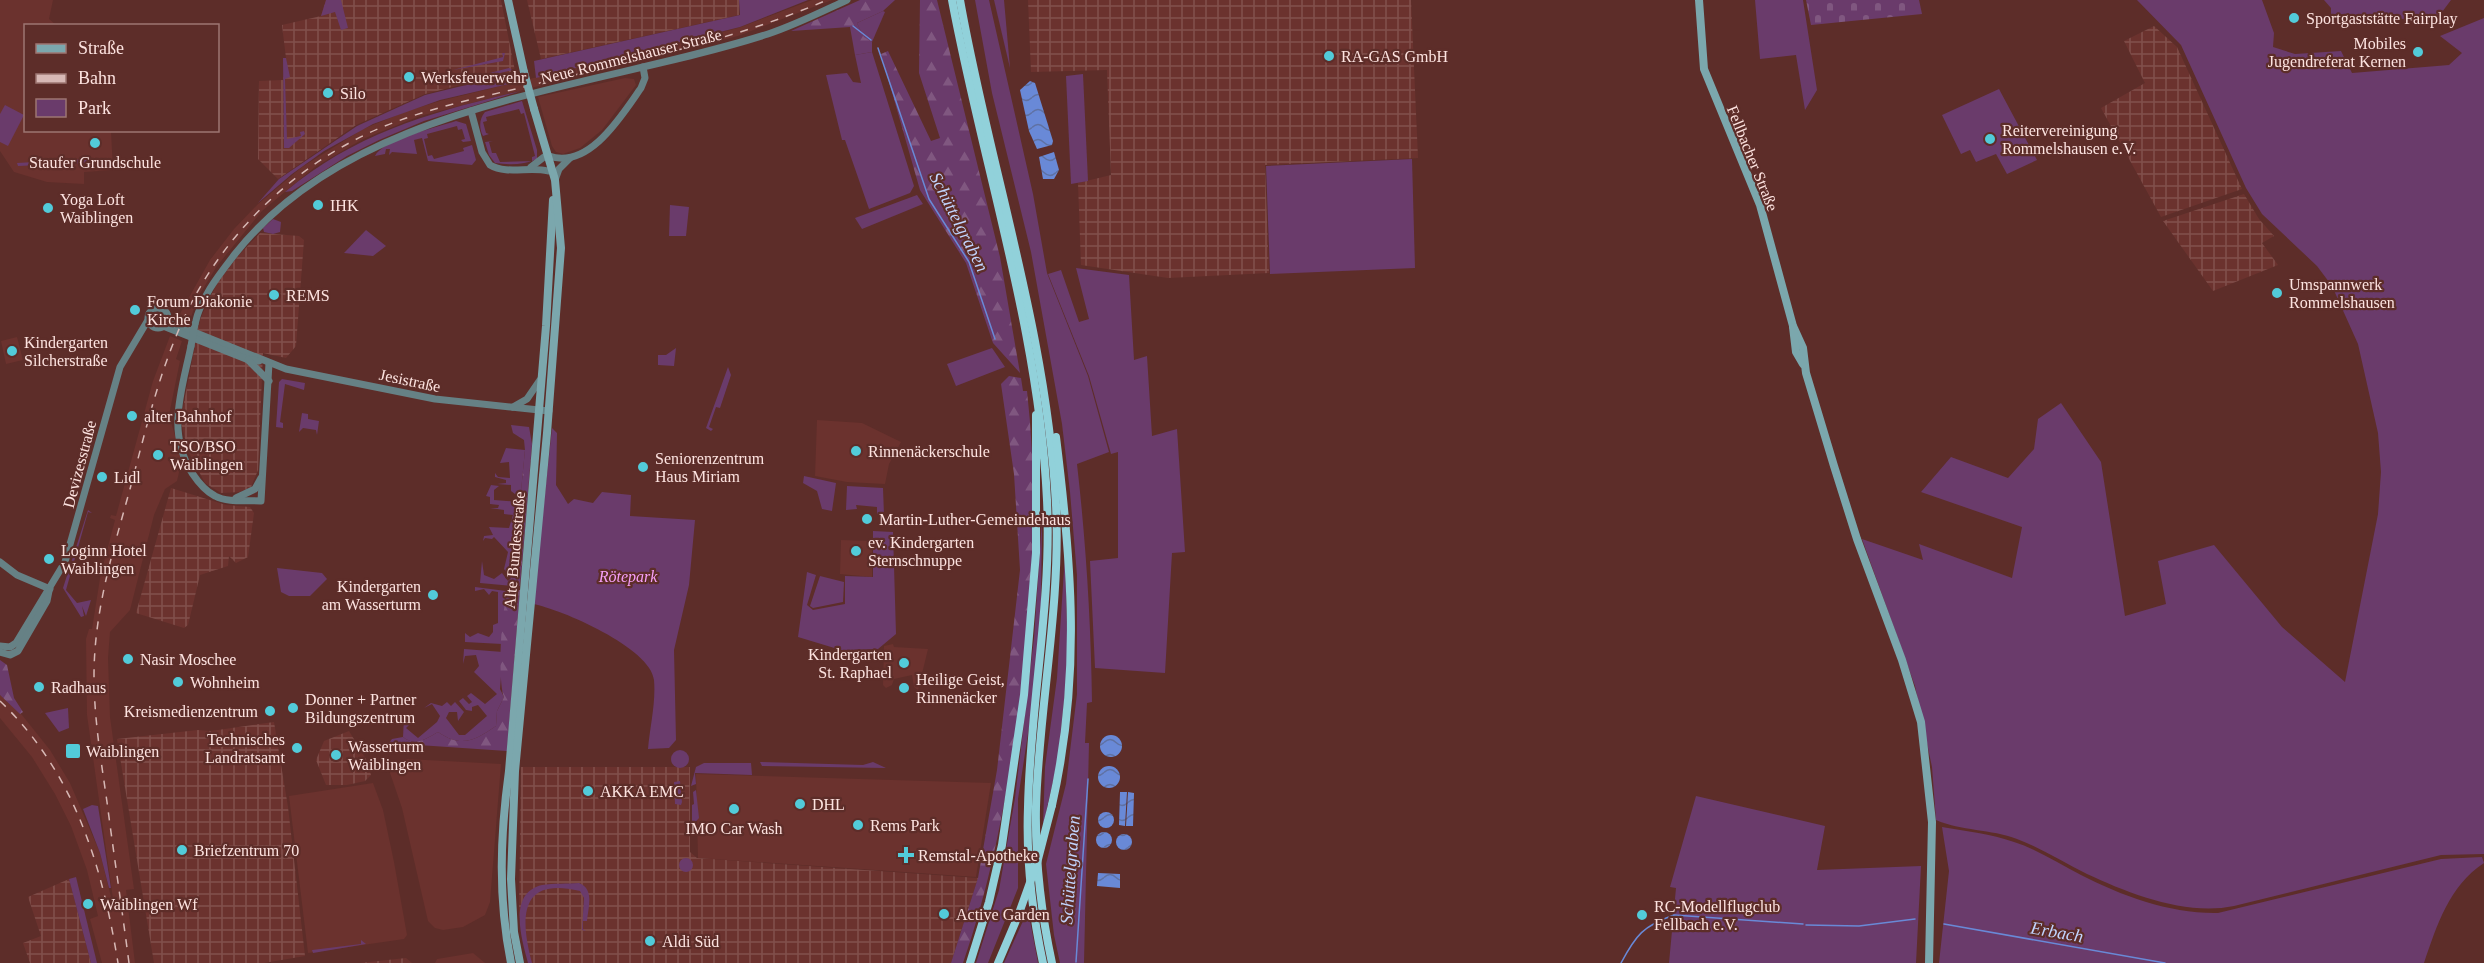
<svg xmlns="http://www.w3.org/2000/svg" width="2484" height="963" font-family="'Times New Roman',serif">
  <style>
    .built { fill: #6b322e }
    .industrial { fill: url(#industrial-grid) }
    .green { fill: #6a3b6b }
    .forest { fill: url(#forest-firs) }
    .cemetery { fill: url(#cemetery-stones) }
    .water { fill: url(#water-waves) }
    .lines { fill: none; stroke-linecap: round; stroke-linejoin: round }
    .stream { stroke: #6989d7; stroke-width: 1.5 }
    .tertiary { stroke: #668185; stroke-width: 7 }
    .secondary { stroke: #7ba7ad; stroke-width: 8 }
    .trunk { stroke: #91d1da; stroke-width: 8 }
    .rail { stroke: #d7b8b5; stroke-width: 1.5; stroke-dasharray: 8 8; stroke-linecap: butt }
    .tertiary-bridge { stroke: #668185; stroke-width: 7 }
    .secondary-bridge { stroke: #7ba7ad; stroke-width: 8 }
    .trunk-bridge { stroke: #91d1da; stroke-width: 8 }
    .poi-dot { fill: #52cbd9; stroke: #5d2d29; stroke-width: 2 }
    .labels { text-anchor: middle; stroke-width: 4.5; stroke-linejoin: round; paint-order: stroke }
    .poi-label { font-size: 16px; fill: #fde3e0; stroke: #5d2d29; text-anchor: start }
    .street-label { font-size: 16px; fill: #fde3e0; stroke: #5d2d29 }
    .park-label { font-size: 16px; font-style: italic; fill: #f69ff9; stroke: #5d2d29 }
    .water-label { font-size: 18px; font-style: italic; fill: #c1d4fd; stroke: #5d2d29 }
  </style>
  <defs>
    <pattern id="industrial-grid" width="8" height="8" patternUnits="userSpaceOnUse" patternTransform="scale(1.5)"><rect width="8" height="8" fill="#6b322e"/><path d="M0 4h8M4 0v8" fill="none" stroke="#81504c"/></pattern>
    <pattern id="forest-firs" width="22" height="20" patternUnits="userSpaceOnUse" patternTransform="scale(1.5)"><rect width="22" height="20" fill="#6a3b6b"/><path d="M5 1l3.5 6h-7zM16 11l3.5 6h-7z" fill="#805780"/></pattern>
    <pattern id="cemetery-stones" width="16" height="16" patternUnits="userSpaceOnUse" patternTransform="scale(1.5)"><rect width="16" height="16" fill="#6a3b6b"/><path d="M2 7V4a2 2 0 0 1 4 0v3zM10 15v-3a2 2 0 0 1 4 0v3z" fill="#805780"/></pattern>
    <pattern id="water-waves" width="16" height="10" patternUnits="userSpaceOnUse" patternTransform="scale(1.5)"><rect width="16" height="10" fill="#6989d7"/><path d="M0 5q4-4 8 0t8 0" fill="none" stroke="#5f71a3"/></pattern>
  </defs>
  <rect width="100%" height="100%" fill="#5d2d29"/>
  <g class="built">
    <path d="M0 0H53L49 19 56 25 26 26V130L111 131 113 170 84 172V184L47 182 14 172 0 151Z"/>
    <path d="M812 0H832L738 36 420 116 363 139 315 167 262 211 217 266 198 297 189 323 178 317 210 260 234 229 258 204 302 167 363 129 407 111 440 101 738 28Z"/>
    <path d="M625 78 634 79 636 85 602 130 580 148 563 154 556 152 552 146 538 97Z"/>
    <path d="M170 336 182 341 176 359 180 361 169 415 182 460 177 481 165 489 154 515 130 610 110 632 108 658 110 717 134 889 126 890 135 963H102L90 919 98 916 87 870 71 826 55 794 32 757 0 718V695L22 715 50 750 70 783 100 853 115 913 87 715 86 639 89 629H92L101 572 96 570 97 566H103L115 520 110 518 111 515 116 516 153 381Z"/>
    <path d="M17 337 23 360 6 364 1 341Z"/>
    <path d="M817 420 862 423 901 442 889 464 885 484 847 482 815 476Z"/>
    <path d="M841 540 872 541V577L840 574Z"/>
    <path d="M893 644 894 647 928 649 918 690 914 687 912 675 894 679 892 685 886 688 883 685 884 646Z"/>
    <path d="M407 759 501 764 490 902 485 915 463 927 443 930 435 928 428 921 402 808 390 773 391 766 397 761Z"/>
    <path d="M696 774 991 783 976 877 698 858Z"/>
    <path d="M373 783 383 810 394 862 407 935 404 939 308 953 289 796Z"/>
    <path d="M473 953 485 963H435L437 959Z"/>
  </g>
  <g class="industrial">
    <path d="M326 0H501L515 71 425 94 356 125 278 179 258 159 259 81 283 80 286 58 282 25 321 16Z"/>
    <path d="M527 0H739V15L541 59Z"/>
    <path d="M1028 0H1411L1418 158 1265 165 1269 273 1168 278 1081 265 1078 183 1111 175 1107 70 1031 72Z"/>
    <path d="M2154 26 2177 47 2242 189 2161 217 2101 108 2145 83 2124 41Z"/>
    <path d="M2244 194 2259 219 2274 236 2262 243 2278 265 2213 291 2163 221Z"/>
    <path d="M260 233 299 236 304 240 296 346 286 358 263 353 258 470 251 487 240 492 221 493 205 483 188 451 181 422 184 402 200 320 207 303 218 282 239 255Z"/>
    <path d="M171 488 226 505 250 507 254 513 248 557 236 563 229 556 228 566 200 575 188 625 184 628 136 613Z"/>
    <path d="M274 722 288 807 305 956 264 963H154L117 739 198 730 211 731Z"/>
    <path d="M349 731 367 761 371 775 365 781 347 785H326L316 760 324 741Z"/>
    <path d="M521 767H690V852L697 858 978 878 951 963H531L519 914Z"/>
    <path d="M69 879 91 963H30L23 943 41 936 28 897Z"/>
    <path d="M406 958 412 963H360Z"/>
  </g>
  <g class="green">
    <path d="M326 0H341L348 28 341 30 335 12 321 16Z"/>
    <path d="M739 0H808L740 27 536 78 534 61 740 15Z"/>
    <path d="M975 0H989L1033 194 1047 273 1088 376 1109 452 1077 464C1086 543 1091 622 1092 702L1087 703 1085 743H1089L1084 963H1060L1054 935 1046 864 1066 784 1077 694V575L1070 492 1062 424 1031 252 992 93Z"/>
    <path d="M994 0H1004L1010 68Z"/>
    <path d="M1755 0H1803L1817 90 1805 110 1796 55 1760 59Z"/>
    <path d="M2137 0H2262L2274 33 2273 47 2295 54 2341 51 2352 73 2449 65 2462 53 2440 36 2484 18V854L2441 855 2234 906C2186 916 2130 894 2087 874 2064 863 2041 848 2017 839 1991 829 1961 831 1936 820L1932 767 1915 686 1862 539 1923 560 1919 544 2012 578 2022 527 1921 492 1951 457 2008 478 2034 449 2038 419 2061 403 2101 462 2125 616 2166 604 2158 561 2214 545 2282 627 2345 682 2378 514 2381 472 2378 433 2358 344 2332 286 2317 266 2262 214 2246 188 2181 45Z"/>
    <path d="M2324 0H2451L2442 12V20L2331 17V8Z"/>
    <path d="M883 11 885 12 872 42 864 38 857 23Z"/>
    <path d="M872 52 914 186 910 193 869 209 845 140H842L826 75 847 73 853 82 861 83 855 55Z"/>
    <path d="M502 53H505L503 61 453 70 503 57Z"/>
    <path d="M283 58H286L290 77 285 79 287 139 301 136 300 132 304 131 305 134 289 148H284Z"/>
    <path d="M509 68 513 70 469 80 474 77Z"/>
    <path d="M515 73 518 82 440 100 373 124 324 151 292 174 258 203 279 179 357 126 425 95Z"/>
    <path d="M1083 74 1088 181 1071 184 1066 76Z"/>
    <path d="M1999 89 2037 160 2007 174 1996 154 1976 162 1970 150 1961 154 1942 115Z"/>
    <path d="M521 91 424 121 379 140 347 156 292 191 285 192C357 132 432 112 521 91Z"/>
    <path d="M522 101 537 150V159C524 165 509 165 495 163L489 155 485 142 493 141 489 142 492 153H496L500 162 532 161V157L535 156 524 113 521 114 519 109 486 117 487 121 483 122 486 133 489 134 483 136C479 128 479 119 485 112Z"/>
    <path d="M5 105 24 115 8 146 0 142V114Z"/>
    <path d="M456 121 466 124 471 141 463 142 461 140 465 139 462 129 458 130 457 126 427 134 428 138 424 139 428 156 432 155 434 159 464 151 463 148 472 145 476 160 472 165 428 161 422 138 414 140 417 154 392 152 389 155 390 149H386L385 154 375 156C382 140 438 127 456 121Z"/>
    <path d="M106 158 107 162 18 166 17 163Z"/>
    <path d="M1412 159 1415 268 1270 274 1266 166Z"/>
    <path d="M917 195 923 204 862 229 855 218Z"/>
    <path d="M670 205 689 207 686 236H669Z"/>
    <path d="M273 219 281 222 280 232 273 234 264 232 263 228Z"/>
    <path d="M366 230 386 246 373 256 344 253Z"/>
    <path d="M1076 268 1129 275 1134 360 1147 356 1152 436 1177 429 1185 552 1172 553 1165 673 1095 668 1090 561 1118 558V452L1111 454 1089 376 1048 274 1061 270 1079 322 1089 319Z"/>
    <path d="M676 348 674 366 658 365V355H666Z"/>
    <path d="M992 348 1005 367 956 386 947 364Z"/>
    <path d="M728 367 731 375 720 408 716 407 709 427 713 429 711 431 706 428Z"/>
    <path d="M282 379 305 383 304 390 285 384 280 422 283 423V428L276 427 279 382Z"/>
    <path d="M302 413 308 414V419L319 421 317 435 316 430 303 428 299 432Z"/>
    <path d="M552 428 557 433 556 485 568 504 574 499 593 503 602 492 631 495 630 516 695 520 689 585 674 650 676 740 669 748 648 749C650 727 656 702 654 680 651 648 561 609 533 604Z"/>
    <path d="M506 448 525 450 512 586 480 583 482 561 484 575 494 579 502 573 508 581 511 578 504 569 508 552 494 537 492 539 485 538 483 541 484 536 493 535 489 527 509 528 513 515 504 514V510L490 508H498L499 505 490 504V497L486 496 491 485 499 486 494 490V500L519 502V497L511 491V485L497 484 506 483V480L495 477V473L498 477 510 478 509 462 500 463Z"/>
    <path d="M804 476 836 483 832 511 822 509 817 491 803 483Z"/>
    <path d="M847 486 883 488 884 515 877 514V507L856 505 857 509 846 510Z"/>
    <path d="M88 510 92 513 88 512 66 590 77 603 91 600 86 616 82 606 84 616 81 617 63 588Z"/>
    <path d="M1042 519 1041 604 1033 701 1018 799V888L988 963H976L999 890 1015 798 1034 638Z"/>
    <path d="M873 531 893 532 896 634 878 649 841 650 798 637 807 572 816 575 807 605 813 610 845 604V576L873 577Z"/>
    <path d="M1065 554 1068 663 1058 759 1043 826 1045 767 1057 678Z"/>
    <path d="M277 568 322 573 327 579 310 596H289L281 592Z"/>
    <path d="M820 576 844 582 843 602 813 608 810 606Z"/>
    <path d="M475 587 506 591 502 644 465 642V633L470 637 478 633 489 637 493 632V625L498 623V592L492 591 489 595 484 589 475 591Z"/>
    <path d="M464 649 503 652 500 689 504 697 497 711 496 726C474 741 461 748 438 732 426 739 415 747 403 737L404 718 408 714 407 723H411L406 728 418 738 437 722 440 716 432 704 424 708 431 703 442 706 447 702 451 706 455 702 464 712 458 721 457 712H449L446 718 459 735H465L487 716 478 705 472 707V711L466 710 459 701 463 698 469 704 472 702 467 696 471 693 485 704 497 694 474 672 479 666 476 655 465 656 463 664Z"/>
    <path d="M68 708 69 728 59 732 45 713Z"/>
    <circle cx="680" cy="759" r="9"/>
    <path d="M760 762 863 765 873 762 886 768 762 766Z"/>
    <path d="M704 763H751L752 775 695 773 696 784 691 786 696 767Z"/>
    <path d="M680 781 682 802 681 805 675 804 674 782Z"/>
    <path d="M696 790 699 818 692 826V805L694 804 693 792Z"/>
    <path d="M1696 796 1825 826 1817 870 1921 866 1916 963H1669L1676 888 1670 887Z"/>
    <path d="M92 805 98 806 111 888H109L100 853 83 809Z"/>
    <path d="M1942 827C1966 831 1991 834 2014 842 2037 849 2059 864 2081 875 2122 896 2171 914 2218 913L2441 859 2482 857 2484 863C2449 886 2437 925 2424 963H1939L1949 871Z"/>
    <circle cx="686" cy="865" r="7"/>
    <path d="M76 877 97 963H91L69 879Z"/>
    <path d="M579 883C595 889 588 908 587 921H583V929L586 931 582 930 584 898 580 891C519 876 520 918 532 963H528C522 940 507 893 542 885 554 883 567 884 579 883Z"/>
    <path d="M1028 910 1038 963H1004Z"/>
    <path d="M361 940 366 944 313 953 312 950 361 944Z"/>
  </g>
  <g class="forest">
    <path d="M860 0H895L883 11 857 23 864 37 872 42V52L855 55 850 27 791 31Z"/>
    <path d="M920 0H937L1000 257 1020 373 993 343 966 263 920 190 881 54 888 51 931 141 940 138 919 73Z"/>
    <path d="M1009 376 1021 378 1023 391H1027C1039 496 1032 604 1019 709 1007 797 992 879 963 963H951L978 878 997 770 1020 570 1014 474 1001 384Z"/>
    <path d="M511 425 529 427 532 444 520 586 514 585 513 590H520L507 751 389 743 392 739 403 737C415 747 426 739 438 732 461 748 474 741 496 726L497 711 504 697C497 682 501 593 512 583L525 450 524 440 513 433Z"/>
    <path d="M0 660 7 665 14 698 23 712 20 714 0 695Z"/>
  </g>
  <path class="cemetery" d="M1806 0H1919L1922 14 1811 25Z"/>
  <g class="water">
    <path d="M1030 81 1035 83 1053 141 1052 145 1037 149 1029 131 1020 90Z"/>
    <path d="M1054 152 1059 170 1054 179H1043L1039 157Z"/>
    <circle cx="1111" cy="746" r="11"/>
    <circle cx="1109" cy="777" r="11"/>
    <path d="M1120 792H1127L1125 826 1119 825Z"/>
    <path d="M1128 792 1134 793 1133 826H1126Z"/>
    <circle cx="1106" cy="820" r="8"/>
    <circle cx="1104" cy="840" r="8"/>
    <circle cx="1124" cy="842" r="8"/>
    <path d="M1098 873 1120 874V888L1097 886Z"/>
  </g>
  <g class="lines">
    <g class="stream">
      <path d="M853 26 871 40"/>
      <path d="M878 48 929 199 969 262 995 339"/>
      <path d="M1944 924 2165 963"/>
      <path d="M1806 925 1859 926 1915 919"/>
      <path d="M1076 962 1088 779"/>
      <path d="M1621 963C1636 935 1643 926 1674 915L1803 924"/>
    </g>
    <g class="tertiary">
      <path d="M471 111 482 152 490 165C507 175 530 166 548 171"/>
      <path d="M549 156C589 170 622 115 641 88L645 78 643 67"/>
      <path d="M531 167 544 157"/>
      <path d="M555 180 559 169 570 158"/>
      <circle cx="158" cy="318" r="10"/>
      <path d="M167 319 174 324 286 369 435 399 549 411"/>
      <path d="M195 324C201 297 218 276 235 254 355 101 594 90 768 34 795 25 821 12 847 0"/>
      <path d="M163 326 246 359 259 361"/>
      <path d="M191 346C182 390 166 431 192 473 198 482 205 491 215 496 228 503 246 500 261 501L269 363"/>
      <path d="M248 360 269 381"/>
      <path d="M513 407 527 399 540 380"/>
      <path d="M236 498 255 489 261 478"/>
      <path d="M0 562 17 575 50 589"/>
      <path d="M0 646 10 647 16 643 65 562 120 367 148 320"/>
      <path d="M0 652 10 655 18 651 47 601 49 591"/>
    </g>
    <g class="secondary">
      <path d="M508 0 524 72"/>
      <path d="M1699 0 1704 69 1760 205 1793 326 1803 348 1806 373 1834 466 1857 539 1902 660 1921 722 1932 822 1929 963"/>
      <path d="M1793 327 1796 352 1803 364"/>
      <path d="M511 963C498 898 500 836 509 771L546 326 553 200"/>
      <path d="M520 963 514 932 511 879 515 771 547 433 561 248 555 180 534 109"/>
    </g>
    <g class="trunk">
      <path d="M952 0C983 166 1039 330 1047 500 1052 604 1030 704 1028 807 1026 860 1032 912 1043 963"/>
      <path d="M960 0C990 169 1047 332 1056 505 1061 607 1039 706 1036 807 1035 860 1041 912 1052 963"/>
      <path d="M1052 805C1081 677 1072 566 1056 437"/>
      <path d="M970 963 989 902 1002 845 1024 695 1036 553V415"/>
      <path d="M998 963 1018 916"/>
    </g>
    <g class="rail">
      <path d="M0 701C74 772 102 864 118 963"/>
      <path d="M129 963C122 909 114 856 107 802 101 760 94 718 94 676 94 611 113 551 130 489 144 437 156 384 177 334 214 243 289 167 380 128 430 107 484 97 536 84 635 61 734 40 827 0"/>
    </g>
    <path class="tertiary-bridge" d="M191 346 195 324"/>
    <path class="secondary-bridge" d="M524 72 534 109"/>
    <path class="trunk-bridge" d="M1018 916 1037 863 1052 805"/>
  </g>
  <g class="poi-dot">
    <circle cx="2294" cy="18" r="6"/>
    <circle cx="2418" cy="52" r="6"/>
    <circle cx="1329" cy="56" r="6"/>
    <circle cx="409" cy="77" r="6"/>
    <circle cx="328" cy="93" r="6"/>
    <circle cx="1990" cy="139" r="6"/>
    <circle cx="95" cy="143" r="6"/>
    <circle cx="318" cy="205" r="6"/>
    <circle cx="48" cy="208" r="6"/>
    <circle cx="2277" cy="293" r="6"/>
    <circle cx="274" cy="295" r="6"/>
    <circle cx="135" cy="310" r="6"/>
    <circle cx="12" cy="351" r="6"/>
    <circle cx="132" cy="416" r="6"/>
    <circle cx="856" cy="451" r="6"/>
    <circle cx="158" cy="455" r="6"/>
    <circle cx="643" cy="467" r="6"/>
    <circle cx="102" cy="477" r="6"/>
    <circle cx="867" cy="519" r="6"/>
    <circle cx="856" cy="551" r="6"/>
    <circle cx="49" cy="559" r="6"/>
    <circle cx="433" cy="595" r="6"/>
    <circle cx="128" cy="659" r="6"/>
    <circle cx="904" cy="663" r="6"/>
    <circle cx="178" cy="682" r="6"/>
    <circle cx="39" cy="687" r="6"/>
    <circle cx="904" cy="688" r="6"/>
    <circle cx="293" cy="708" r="6"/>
    <circle cx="270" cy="711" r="6"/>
    <circle cx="297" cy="748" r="6"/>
    <rect x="65" y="743" width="16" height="16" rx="3"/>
    <circle cx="336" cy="755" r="6"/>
    <circle cx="588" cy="791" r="6"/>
    <circle cx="800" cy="804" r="6"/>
    <circle cx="734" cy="809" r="6"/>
    <circle cx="858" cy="825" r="6"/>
    <circle cx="182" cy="850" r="6"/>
    <path d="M903 846h6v6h6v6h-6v6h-6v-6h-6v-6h6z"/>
    <circle cx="88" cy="904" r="6"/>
    <circle cx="944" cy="914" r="6"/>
    <circle cx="1642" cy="915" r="6"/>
    <circle cx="650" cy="941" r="6"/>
  </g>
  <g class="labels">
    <g class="poi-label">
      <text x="2306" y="24">Sportgaststätte Fairplay</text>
      <text x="2406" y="49" text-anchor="end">Mobiles<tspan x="2406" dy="18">Jugendreferat Kernen</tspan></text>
      <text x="1341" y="62">RA-GAS GmbH</text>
      <text x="421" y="83">Werksfeuerwehr</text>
      <text x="340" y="99">Silo</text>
      <text x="2002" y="136">Reitervereinigung<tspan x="2002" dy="18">Rommelshausen e.V.</tspan></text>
      <text x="95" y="168" text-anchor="middle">Staufer Grundschule</text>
      <text x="60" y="205">Yoga Loft<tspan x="60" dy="18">Waiblingen</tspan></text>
      <text x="330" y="211">IHK</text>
      <text x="2289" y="290">Umspannwerk<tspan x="2289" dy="18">Rommelshausen</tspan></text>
      <text x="286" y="301">REMS</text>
      <text x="147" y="307">Forum Diakonie<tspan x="147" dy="18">Kirche</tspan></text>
      <text x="24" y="348">Kindergarten<tspan x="24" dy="18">Silcherstraße</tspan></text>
      <text x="144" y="422">alter Bahnhof</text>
      <text x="170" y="452">TSO/BSO<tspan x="170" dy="18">Waiblingen</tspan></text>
      <text x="868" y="457">Rinnenäckerschule</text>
      <text x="655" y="464">Seniorenzentrum<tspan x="655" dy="18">Haus Miriam</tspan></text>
      <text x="114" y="483">Lidl</text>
      <text x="879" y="525">Martin-Luther-Gemeindehaus</text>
      <text x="868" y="548">ev. Kindergarten<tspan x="868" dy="18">Sternschnuppe</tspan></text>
      <text x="61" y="556">Loginn Hotel<tspan x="61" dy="18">Waiblingen</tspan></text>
      <text x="421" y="592" text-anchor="end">Kindergarten<tspan x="421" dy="18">am Wasserturm</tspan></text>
      <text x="892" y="660" text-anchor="end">Kindergarten<tspan x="892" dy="18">St. Raphael</tspan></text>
      <text x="140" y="665">Nasir Moschee</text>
      <text x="916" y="685">Heilige Geist,<tspan x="916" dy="18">Rinnenäcker</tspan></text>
      <text x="190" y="688">Wohnheim</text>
      <text x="51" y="693">Radhaus</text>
      <text x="305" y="705">Donner + Partner<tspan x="305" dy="18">Bildungszentrum</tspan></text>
      <text x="258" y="717" text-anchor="end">Kreismedienzentrum</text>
      <text x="285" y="745" text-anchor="end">Technisches<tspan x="285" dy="18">Landratsamt</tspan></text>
      <text x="348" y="752">Wasserturm<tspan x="348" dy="18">Waiblingen</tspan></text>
      <text x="86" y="757">Waiblingen</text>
      <text x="600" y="797">AKKA EMC</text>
      <text x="812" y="810">DHL</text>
      <text x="870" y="831">Rems Park</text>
      <text x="734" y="834" text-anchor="middle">IMO Car Wash</text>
      <text x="194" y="856">Briefzentrum 70</text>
      <text x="918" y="861">Remstal-Apotheke</text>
      <text x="100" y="910">Waiblingen Wf</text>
      <text x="1654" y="912">RC-Modellflugclub<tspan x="1654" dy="18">Fellbach e.V.</tspan></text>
      <text x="956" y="920">Active Garden</text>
      <text x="662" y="947">Aldi Süd</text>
    </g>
    <g class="street-label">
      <text transform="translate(631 56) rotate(-14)" y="6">Neue Rommelshauser Straße</text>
      <text transform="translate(1753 158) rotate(68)" y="6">Fellbacher Straße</text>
      <text transform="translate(410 380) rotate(12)" y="6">Jesistraße</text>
      <text transform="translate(79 464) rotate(-75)" y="6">Devizesstraße</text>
      <text transform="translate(514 550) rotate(-85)" y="6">Alte Bundesstraße</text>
    </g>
    <g class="park-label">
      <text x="628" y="582">Rötepark</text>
    </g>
    <g class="water-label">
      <text transform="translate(959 222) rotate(63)" y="6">Schüttelgraben</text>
      <text transform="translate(1070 870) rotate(-86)" y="6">Schüttelgraben</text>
      <text transform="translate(2057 932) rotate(10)" y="6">Erbach</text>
    </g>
  </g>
  <rect x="24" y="24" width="195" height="108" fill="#5d2d29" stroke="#9d7672" stroke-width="1.5"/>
  <rect x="36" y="44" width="30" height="9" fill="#7ba7ad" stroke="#9d7672" stroke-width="1.5"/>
  <text x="78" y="54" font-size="18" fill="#fde3e0">Straße</text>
  <rect x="36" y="74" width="30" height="9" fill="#d7b8b5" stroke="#9d7672" stroke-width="1.5"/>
  <text x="78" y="84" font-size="18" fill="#fde3e0">Bahn</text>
  <rect x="36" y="99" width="30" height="18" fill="#6a3b6b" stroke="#9d7672" stroke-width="1.5"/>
  <text x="78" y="114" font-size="18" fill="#fde3e0">Park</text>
</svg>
